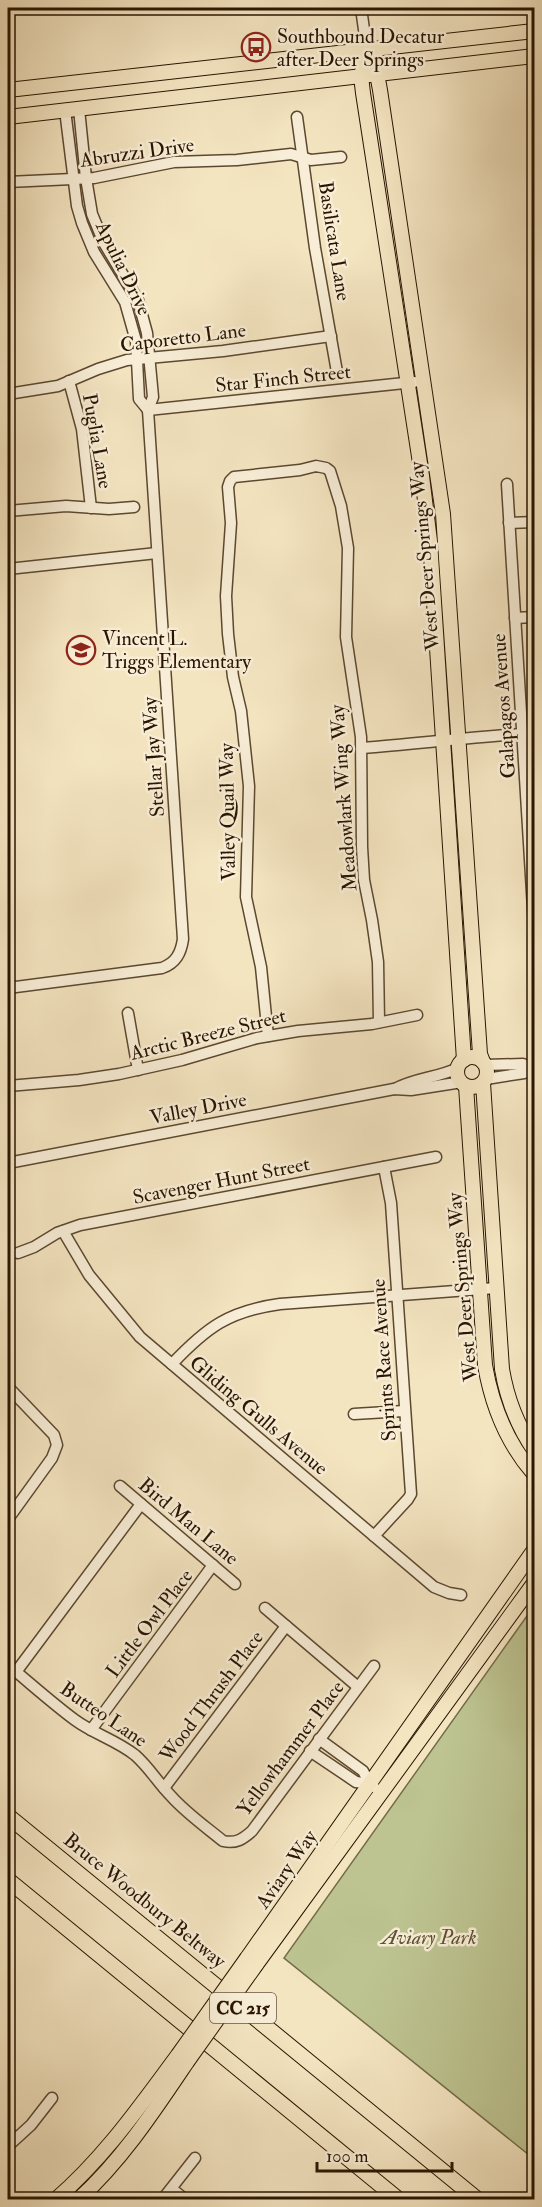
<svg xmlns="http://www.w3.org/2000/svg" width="542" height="2207" font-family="'IM FELL Double Pica',serif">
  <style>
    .green { fill: #bdc491; stroke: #736c48; stroke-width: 1.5 }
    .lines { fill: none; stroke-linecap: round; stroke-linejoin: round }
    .minor-casing { stroke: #5c4830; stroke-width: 13 }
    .major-casing { stroke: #291400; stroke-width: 16 }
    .highway-casing { stroke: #291400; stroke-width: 17 }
    .minor { stroke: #f8eed7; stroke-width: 10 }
    .major { stroke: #f4e5c1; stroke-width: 14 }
    .highway { stroke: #f4e5c1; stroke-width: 15 }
    .major-bridge-casing { stroke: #291400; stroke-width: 16; stroke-linecap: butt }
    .major-bridge { stroke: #f4e5c1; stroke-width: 14 }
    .labels { text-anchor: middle; stroke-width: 5; stroke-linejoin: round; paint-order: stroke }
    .shield { fill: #f8eed7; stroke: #675540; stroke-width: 1.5 }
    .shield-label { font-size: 18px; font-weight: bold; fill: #291400 }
    .poi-label { font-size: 20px; fill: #291400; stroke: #f8eed7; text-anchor: start }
    .street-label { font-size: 20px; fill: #291400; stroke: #f8eed7 }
    .park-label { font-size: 20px; font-style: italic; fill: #5d5233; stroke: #f8eed7 }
  </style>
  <rect width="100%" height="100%" fill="#f4e5c1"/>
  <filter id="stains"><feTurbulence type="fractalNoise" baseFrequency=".00333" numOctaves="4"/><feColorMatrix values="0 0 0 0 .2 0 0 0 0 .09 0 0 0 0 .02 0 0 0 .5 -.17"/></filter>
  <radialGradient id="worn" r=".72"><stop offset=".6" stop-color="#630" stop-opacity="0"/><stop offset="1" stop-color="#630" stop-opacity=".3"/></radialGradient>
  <path class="green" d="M534 1606V2159L284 1958Z"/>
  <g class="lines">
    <g class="minor-casing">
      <g id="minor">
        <path d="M361 8 367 51"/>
        <path d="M65 110 77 206 82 223 94 252 125 302 136 341 139 399 148 410"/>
        <path d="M297 117 315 248 337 372"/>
        <path d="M8 182 94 178 174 162 237 160 291 154 311 160 341 157"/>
        <path d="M69 381 82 429 91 508"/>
        <path d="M8 394 58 386 98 369 127 360 223 351 331 336"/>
        <path d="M148 410 414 382"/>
        <path d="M507 484 534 925"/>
        <path d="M8 511 66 506 109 509 134 507"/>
        <path d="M509 523 534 522"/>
        <path d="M8 569 157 553"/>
        <path d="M515 618 534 617"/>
        <path d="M362 748C416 744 468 737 522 734"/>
        <path d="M8 988 162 968C176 963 181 953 183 939L148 410 153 397 147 333 138 300 104 243 92 214 86 178 79 109"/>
        <path d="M128 1013 138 1070"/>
        <path d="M268 1036 261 967 246 897 249 786 241 711 233 677 228 634 226 596 231 523 228 487 230 481 234 477 300 470 316 466 326 468 330 471 341 506 348 548 346 637 361 737 362 847 364 880 372 920 378 962 379 1022"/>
        <path d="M485 1065 523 1064 533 1069"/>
        <path d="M486 1079 524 1073 534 1068"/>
        <path d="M8 1086 79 1080 119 1074 182 1060 257 1038 298 1031 372 1024 417 1015"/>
        <path d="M395 1089C415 1078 437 1078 458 1068"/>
        <path d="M8 1163 394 1089 411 1090 462 1082"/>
        <path d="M63 1231 89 1275 140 1337 434 1587 449 1593 461 1595"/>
        <path d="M18 1253 34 1247 57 1233 80 1225 436 1157"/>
        <path d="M172 1364C207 1327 229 1311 280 1304L496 1288"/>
        <path d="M8 1387 54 1435 57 1445 52 1458 8 1519"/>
        <path d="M354 1414 404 1411"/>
        <path d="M120 1486 235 1584"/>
        <path d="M374 1536 408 1499 411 1494 391 1203 384 1167"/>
        <path d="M265 1608 358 1687"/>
        <path d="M8 1665C30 1683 52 1703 75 1720 94 1734 116 1740 135 1755 149 1767 158 1783 171 1796 186 1813 206 1827 223 1841 236 1844 243 1839 252 1831L374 1666"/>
        <path d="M16 1672 141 1504"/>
        <path d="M91 1730 213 1565"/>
        <path d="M319 1739 363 1771 370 1784 374 1787"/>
        <path d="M310 1751 356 1782 370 1784"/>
        <path d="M164 1788 286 1626"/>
        <path d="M8 2146 31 2125 52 2098"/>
        <path d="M172 2189 186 2200"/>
        <path d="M162 2200 195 2158"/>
      </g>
    </g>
    <g class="major-casing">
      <g id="major">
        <path d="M367 51 377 74 380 90 443 514 480 1054 483 1062"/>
        <path d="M367 51 361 76 363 93 422 476 430 541 464 1060"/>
        <path d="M8 90 534 31"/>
        <path d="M8 117 534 56"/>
        <circle cx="472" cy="1072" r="15"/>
        <path d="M483 1083 502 1369C507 1399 517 1425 534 1450"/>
        <path d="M466 1086 485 1365C492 1406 506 1442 534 1474"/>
        <path d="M247 1958 534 1550"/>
        <path d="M256 1965 534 1583"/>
        <path d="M55 2200C104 2158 140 2106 178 2055"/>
        <path d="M78 2200C122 2160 154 2111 187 2062"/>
      </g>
    </g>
    <g class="highway-casing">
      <g id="highway">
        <path d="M8 1816 478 2200"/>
        <path d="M8 1880 399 2200"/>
      </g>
    </g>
    <use href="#minor" class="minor"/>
    <use href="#major" class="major"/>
    <use href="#highway" class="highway"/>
    <g class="major-bridge-casing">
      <g id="major-bridge">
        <path d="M178 2055 247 1958"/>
        <path d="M187 2062 256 1965"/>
      </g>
    </g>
    <use href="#major-bridge" class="major-bridge"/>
  </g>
  <defs>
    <g id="bus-ring" transform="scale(1.5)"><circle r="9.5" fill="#f8eed7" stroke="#8f2418" stroke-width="1.5"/><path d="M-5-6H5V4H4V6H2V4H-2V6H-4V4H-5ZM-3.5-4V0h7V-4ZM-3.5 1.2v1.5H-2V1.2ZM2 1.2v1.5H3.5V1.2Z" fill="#8f2418"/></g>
    <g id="school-ring" transform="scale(1.5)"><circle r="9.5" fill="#f8eed7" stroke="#8f2418" stroke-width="1.5"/><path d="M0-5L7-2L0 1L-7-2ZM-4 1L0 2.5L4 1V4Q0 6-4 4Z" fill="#8f2418"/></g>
  </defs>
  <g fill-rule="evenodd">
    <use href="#bus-ring" x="256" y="47"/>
    <use href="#school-ring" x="81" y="650"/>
  </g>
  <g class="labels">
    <rect class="shield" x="210" y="1993" width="66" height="30" rx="4.5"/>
    <g class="shield-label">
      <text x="243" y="2014">CC 215</text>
    </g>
    <g class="poi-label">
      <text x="277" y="43">Southbound Decatur<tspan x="277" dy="23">after Deer Springs</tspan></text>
      <text x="102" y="645">Vincent L.<tspan x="102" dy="23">Triggs Elementary</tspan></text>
    </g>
    <g class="street-label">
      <text transform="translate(137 152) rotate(-8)" y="7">Abruzzi Drive</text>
      <text transform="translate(335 241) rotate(81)" y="7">Basilicata Lane</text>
      <text transform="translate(124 268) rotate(64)" y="7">Apulia Drive</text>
      <text transform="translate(183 337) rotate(-7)" y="7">Caporetto Lane</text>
      <text transform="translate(283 378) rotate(-6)" y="7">Star Finch Street</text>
      <text transform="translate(98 441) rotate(80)" y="7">Puglia Lane</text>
      <text transform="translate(424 556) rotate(-95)" y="7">West Deer Springs Way</text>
      <text transform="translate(503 706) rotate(-94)" y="7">Galapagos Avenue</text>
      <text transform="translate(153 757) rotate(-94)" y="7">Stellar Jay Way</text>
      <text transform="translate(343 798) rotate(-94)" y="7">Meadowlark Wing Way</text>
      <text transform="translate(227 812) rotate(-91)" y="7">Valley Quail Way</text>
      <text transform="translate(208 1034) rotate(-14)" y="7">Arctic Breeze Street</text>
      <text transform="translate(198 1108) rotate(-11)" y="7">Valley Drive</text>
      <text transform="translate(221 1180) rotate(-11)" y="7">Scavenger Hunt Street</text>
      <text transform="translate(462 1287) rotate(-95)" y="7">West Deer Springs Way</text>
      <text transform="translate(383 1360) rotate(-94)" y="7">Sprints Race Avenue</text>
      <text transform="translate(259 1415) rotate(40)" y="7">Gliding Gulls Avenue</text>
      <text transform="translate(189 1521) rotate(40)" y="7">Bird Man Lane</text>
      <text transform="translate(149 1623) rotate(-53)" y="7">Little Owl Place</text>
      <text transform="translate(211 1696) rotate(-53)" y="7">Wood Thrush Place</text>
      <text transform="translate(104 1714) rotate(34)" y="7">Butteo Lane</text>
      <text transform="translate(290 1748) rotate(-53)" y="7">Yellowhammer Place</text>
      <text transform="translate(286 1869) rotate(-55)" y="7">Aviary Way</text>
      <text transform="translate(145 1900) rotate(39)" y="7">Bruce Woodbury Beltway</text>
    </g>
    <g class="park-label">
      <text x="429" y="1944">Aviary Park</text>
    </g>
  </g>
  <rect width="542" height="2207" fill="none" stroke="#f4e5c1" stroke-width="30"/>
  <rect x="9" y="9" width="524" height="2189" fill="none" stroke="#291400" stroke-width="3"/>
  <rect x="15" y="15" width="512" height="2177" fill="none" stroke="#291400" stroke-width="1.5"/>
  <path d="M317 2162v9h135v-9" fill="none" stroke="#291400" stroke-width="3"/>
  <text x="326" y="2162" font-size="18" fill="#291400" stroke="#f8eed7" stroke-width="4.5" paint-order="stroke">100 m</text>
  <rect width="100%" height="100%" filter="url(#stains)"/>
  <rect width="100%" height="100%" fill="url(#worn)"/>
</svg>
